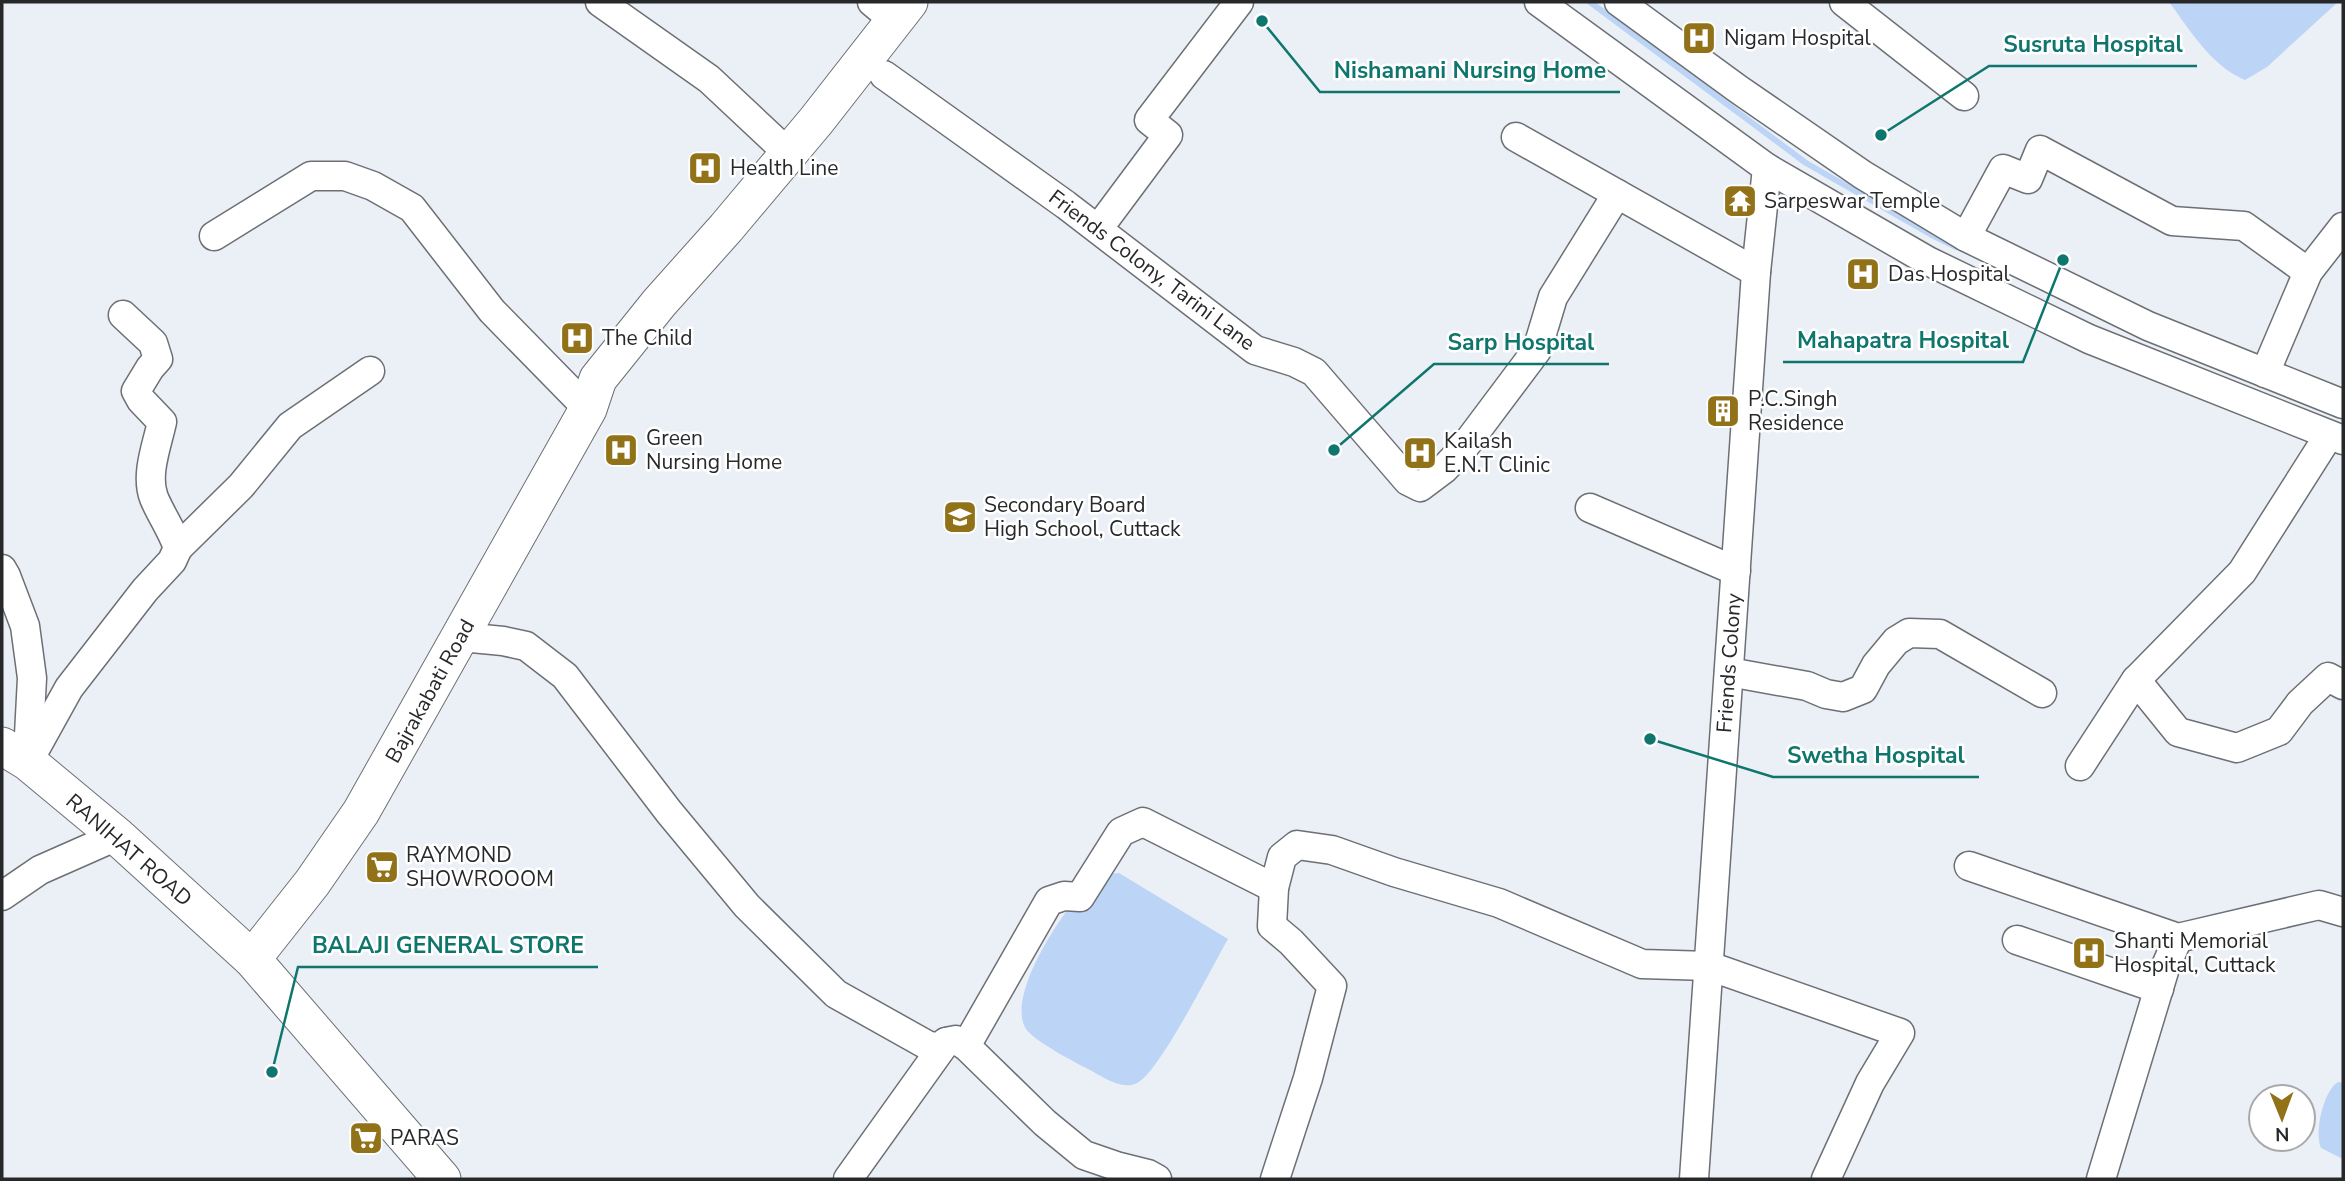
<svg xmlns="http://www.w3.org/2000/svg" width="2345" height="1181" font-family="'Nunito Sans',sans-serif">
  <style>
    .water { fill: #bcd4f6 }
    .lines { fill: none; stroke-linecap: round; stroke-linejoin: round }
    .stream { stroke: #bcd4f6; stroke-width: 6 }
    .minor-casing { stroke: #6c7075; stroke-width: 31 }
    .major-casing { stroke: #6c7075; stroke-width: 39 }
    .minor { stroke: #fff; stroke-width: 28 }
    .major { stroke: #fff; stroke-width: 37 }
    .labels { text-anchor: middle; stroke-width: 5; stroke-linejoin: round; paint-order: stroke }
    .poi-label { font-size: 21px; fill: #26282a; stroke: #fff; text-anchor: start }
    .street-label { font-size: 21px; fill: #26282a; stroke: #fff }
    .leader { fill: none; stroke: #0f766e; stroke-width: 2.5 }
    .callout-dot { fill: #0f766e; stroke: #fff; stroke-width: 2.5 }
    .callout-label { font-size: 23px; text-anchor: middle; font-weight: bold; fill: #0f766e; stroke: #fff; stroke-width: 5; stroke-linejoin: round; paint-order: stroke }
  </style>
  <rect width="100%" height="100%" fill="#ebf0f6"/>
  <g class="water">
    <path d="M2169 2H2338L2267 67 2245 80C2211 66 2190 30 2169 2Z"/>
    <path d="M1119 873 1228 939C1213 965 1159 1073 1137 1083 1121 1091 1102 1076 1088 1069 1074 1062 1033 1040 1026 1029 1004 995 1070 897 1098 877 1104 873 1112 874 1119 873Z"/>
    <path d="M2338 1082 2343 1083V1159L2321 1148C2314 1133 2323 1091 2338 1082Z"/>
  </g>
  <g class="lines">
    <path class="stream" d="M1590 2 1806 163 1930 234 1956 247"/>
    <g class="minor-casing">
      <g id="minor">
        <path d="M600 2 709 79 789 154"/>
        <path d="M872 2 895 21"/>
        <path d="M1539 2 1767 168 1928 261 2089 339 2343 440"/>
        <path d="M1619 2 1738 89 1863 175 1966 237 2148 326 2343 404"/>
        <path d="M1844 2 1964 96"/>
        <path d="M884 75 1066 205 1255 350 1294 362 1314 372 1408 481 1420 487 1444 469 1462 450 1537 350 1553 297 1617 194"/>
        <path d="M1516 137 1756 272"/>
        <path d="M1098 229 1168 135 1149 120 1239 2"/>
        <path d="M214 236 311 176H345L373 186 412 208 492 311 588 409"/>
        <path d="M1966 237 2003 169 2028 179 2040 150 2172 221 2244 226 2308 272"/>
        <path d="M2265 373 2308 272 2343 227"/>
        <path d="M1590 508 1736 571"/>
        <path d="M178 548 241 486 290 426 370 371"/>
        <path d="M2 569 6 576 25 626 32 678 28 754"/>
        <path d="M461 637 503 641 526 646 565 676 669 812 747 906 836 994 927 1045 939 1048 946 1042 956 1040 966 1046 1045 1123 1084 1155 1116 1166 1148 1174 1157 1179"/>
        <path d="M1729 672 1807 686 1826 694 1843 697 1863 689 1876 665 1896 641 1909 633 1940 634 2042 693"/>
        <path d="M2136 680 2242 572 2329 435"/>
        <path d="M28 762 69 688 145 590 172 561 178 548C172 530 161 515 154 498 145 475 157 445 162 422L141 400 136 391 150 368 158 359 153 343 123 315"/>
        <path d="M2080 766 2136 680 2178 732 2237 748 2279 731 2300 703 2328 677 2343 685"/>
        <path d="M1969 866 2178 938 2319 905 2343 912"/>
        <path d="M2 896 40 870 117 836"/>
        <path d="M2017 940 2159 989"/>
        <path d="M966 1046 1049 901 1064 896 1080 897 1121 832 1143 822 1274 888"/>
        <path d="M848 1179 946 1042"/>
        <path d="M1275 1179 1308 1078 1332 986 1291 942 1272 926 1274 888 1282 857 1297 845 1332 850 1394 872 1499 903 1642 964 1709 966 1900 1033 1870 1083 1826 1179"/>
        <path d="M1694 1179 1756 272 1767 168"/>
        <path d="M2101 1179 2165 968 2178 938"/>
      </g>
    </g>
    <g class="major-casing">
      <g id="major">
        <path d="M2 746 28 762 117 836 252 959 442 1179"/>
        <path d="M252 959 312 883 361 812 588 409 598 379 659 303 726 228 816 121 909 2"/>
      </g>
    </g>
    <use href="#minor" class="minor"/>
    <use href="#major" class="major"/>
  </g>
  <defs>
    <g id="hospital-square" transform="scale(1.75)"><rect x="-9" y="-9" width="18" height="18" rx="4" fill="#927218" stroke="#fff"/><path d="M-5-5h3v3.5h4V-5h3V5h-3V1.5h-4V5h-3Z" fill="#fff"/></g>
    <g id="temple-square" transform="scale(1.75)"><rect x="-9" y="-9" width="18" height="18" rx="4" fill="#927218" stroke="#fff"/><path d="M0-6L5-2H3V0L6.5 2.5H4V6H1.5V3h-3V6H-4V2.5H-6.5L-3 0V-2H-5Z" fill="#fff"/></g>
    <g id="building-square" transform="scale(1.75)"><rect x="-9" y="-9" width="18" height="18" rx="4" fill="#927218" stroke="#fff"/><path d="M-4-6H4V6H1V3H-1V6H-4ZM-2.5-4.3h1.7v1.8h-1.7ZM.8-4.3h1.7v1.8H.8ZM-2.5-1h1.7V.8h-1.7ZM.8-1h1.7V.8H.8Z" fill="#fff"/></g>
    <g id="school-square" transform="scale(1.75)"><rect x="-9" y="-9" width="18" height="18" rx="4" fill="#927218" stroke="#fff"/><path d="M0-5L7-2L0 1L-7-2ZM-4 1L0 2.5L4 1V4Q0 6-4 4Z" fill="#fff"/></g>
    <g id="supermarket-square" transform="scale(1.75)"><rect x="-9" y="-9" width="18" height="18" rx="4" fill="#927218" stroke="#fff"/><path d="M-6-5.5h2.5l.6 2H6L4.5 2H-2.5L-4.4-4H-6ZM-1.5 3.2a1.3 1.3 0 1 0 .1 0ZM3 3.2a1.3 1.3 0 1 0 .1 0Z" fill="#fff"/></g>
  </defs>
  <g fill-rule="evenodd">
    <use href="#hospital-square" x="1699" y="38"/>
    <use href="#hospital-square" x="705" y="168"/>
    <use href="#temple-square" x="1740" y="201"/>
    <use href="#hospital-square" x="1863" y="274"/>
    <use href="#hospital-square" x="577" y="338"/>
    <use href="#building-square" x="1723" y="411"/>
    <use href="#hospital-square" x="621" y="450"/>
    <use href="#hospital-square" x="1420" y="453"/>
    <use href="#school-square" x="960" y="517"/>
    <use href="#supermarket-square" x="382" y="867"/>
    <use href="#hospital-square" x="2089" y="953"/>
    <use href="#supermarket-square" x="366" y="1138"/>
  </g>
  <g class="labels">
    <g class="poi-label">
      <text x="1724" y="45">Nigam Hospital</text>
      <text x="730" y="175">Health Line</text>
      <text x="1764" y="208">Sarpeswar Temple</text>
      <text x="1888" y="281">Das Hospital</text>
      <text x="602" y="345">The Child</text>
      <text x="1748" y="406">P.C.Singh<tspan x="1748" dy="24">Residence</tspan></text>
      <text x="646" y="445">Green<tspan x="646" dy="24">Nursing Home</tspan></text>
      <text x="1444" y="448">Kailash<tspan x="1444" dy="24">E.N.T Clinic</tspan></text>
      <text x="984" y="512">Secondary Board<tspan x="984" dy="24">High School, Cuttack</tspan></text>
      <text x="406" y="862">RAYMOND<tspan x="406" dy="24">SHOWROOOM</tspan></text>
      <text x="2114" y="948">Shanti Memorial<tspan x="2114" dy="24">Hospital, Cuttack</tspan></text>
      <text x="390" y="1145">PARAS</text>
    </g>
    <g class="street-label">
      <text transform="translate(1152 270) rotate(37)" y="7">Friends Colony, Tarini Lane</text>
      <text transform="translate(1729 663) rotate(-86)" y="7">Friends Colony</text>
      <text transform="translate(430 691) rotate(-61)" y="7">Bajrakabati Road</text>
      <text transform="translate(129 850) rotate(41)" y="7">RANIHAT ROAD</text>
    </g>
  </g>
  <path class="leader" d="M1881 135L1989 66H2197M1262 21L1320 92H1620M2063 260L2023 362H1783M1334 450L1434 364H1609M1650 739L1773 777H1979M272 1072L298 967H598"/>
  <g class="callout-dot">
    <circle cx="1881" cy="135" r="7"/>
    <circle cx="1262" cy="21" r="7"/>
    <circle cx="2063" cy="260" r="7"/>
    <circle cx="1334" cy="450" r="7"/>
    <circle cx="1650" cy="739" r="7"/>
    <circle cx="272" cy="1072" r="7"/>
  </g>
  <g class="callout-label">
    <text x="2093" y="52">Susruta Hospital</text>
    <text x="1470" y="78">Nishamani Nursing Home</text>
    <text x="1903" y="348">Mahapatra Hospital</text>
    <text x="1521" y="350">Sarp Hospital</text>
    <text x="1876" y="763">Swetha Hospital</text>
    <text x="448" y="953">BALAJI GENERAL STORE</text>
  </g>
  <rect width="2345" height="1181" fill="none" stroke="#26282a" stroke-width="7"/>
  <g transform="translate(2282 1118) rotate(179)"><circle r="33" fill="#ffffff" stroke="#a8a9aa" stroke-width="2"/>
  <path d="M0-5L12 26L0 18L-12 26Z" fill="#927218"/>
  <text y="-10" font-size="19" font-weight="bold" text-anchor="middle" fill="#26282a">N</text>
  </g>
</svg>
